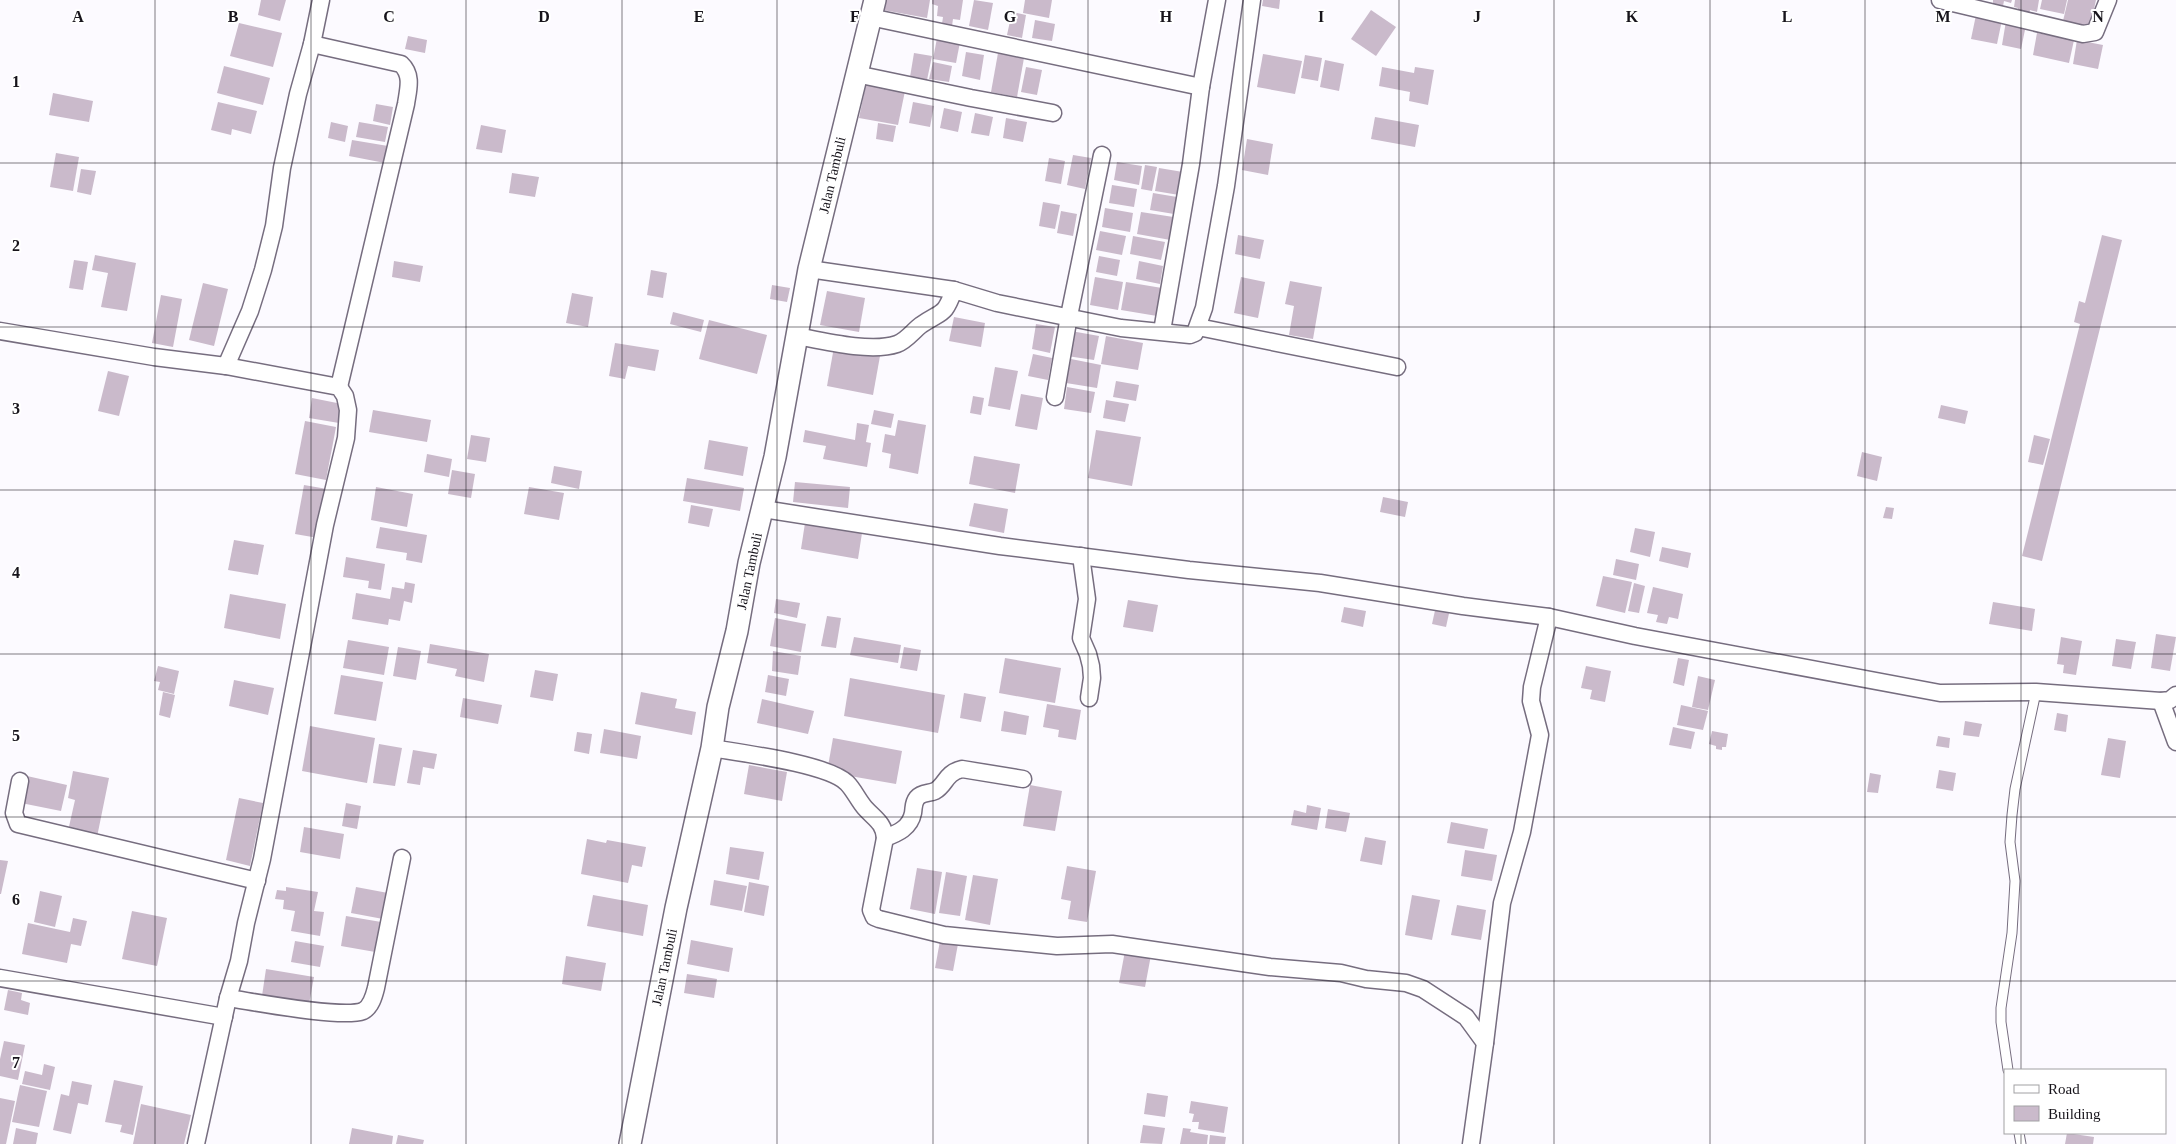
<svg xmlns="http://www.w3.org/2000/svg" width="2176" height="1144" font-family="'Times New Roman',serif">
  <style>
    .building { fill: #cabacb }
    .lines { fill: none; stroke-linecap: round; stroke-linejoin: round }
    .service-casing { stroke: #766d7f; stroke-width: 11 }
    .minor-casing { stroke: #766d7f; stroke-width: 19 }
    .tertiary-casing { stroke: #766d7f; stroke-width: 24 }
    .service { stroke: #fff; stroke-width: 9 }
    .minor { stroke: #fff; stroke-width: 16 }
    .tertiary { stroke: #fff; stroke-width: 21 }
    .grid { fill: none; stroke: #17141b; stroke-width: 1; stroke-opacity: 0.55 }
    .labels { text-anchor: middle; stroke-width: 4; stroke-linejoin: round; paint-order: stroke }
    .street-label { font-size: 14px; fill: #17141b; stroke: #fff }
    .grid-label { font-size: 16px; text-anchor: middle; font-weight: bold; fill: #17141b; stroke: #fff; stroke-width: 4; stroke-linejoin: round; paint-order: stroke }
  </style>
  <rect width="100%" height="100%" fill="#fcfaff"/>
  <g class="building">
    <path d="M261 0H286L280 21 258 15Z"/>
    <path d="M885 0H930L927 18 883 10Z"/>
    <path d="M932 0H963L960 20 953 19 952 26 942 24 943 17 937 16 938 6 932 4Z"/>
    <path d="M974 0 993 3 988 30 969 26Z"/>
    <path d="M1025 0H1052L1049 18 1023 13Z"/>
    <path d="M1263 0H1280L1279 9 1262 6Z"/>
    <path d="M1993 0H2012L2011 3 2004 1 2003 6 1993 4Z"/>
    <path d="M2015 0H2039L2037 12 2030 10 2029 14 2018 11V8L2014 7Z"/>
    <path d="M2042 0H2067L2064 14 2040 9Z"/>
    <path d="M2068 0H2096L2090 27 2063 21Z"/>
    <path d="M1371 10 1396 27 1376 56 1351 39Z"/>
    <path d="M1012 12 1026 15 1022 38 1007 35Z"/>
    <path d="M1976 15 2002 20 1997 44 1971 39Z"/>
    <path d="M1035 20 1055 24 1052 41 1032 38Z"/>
    <path d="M2006 21 2026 25 2021 49 2002 45Z"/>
    <path d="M239 23 282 33 273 67 230 56Z"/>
    <path d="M2037 33 2074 40 2069 63 2033 55Z"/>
    <path d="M408 36 427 40 425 53 405 49Z"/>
    <path d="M937 38 960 42 956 63 933 59Z"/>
    <path d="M2077 40 2103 45 2098 69 2073 64Z"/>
    <path d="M966 52 984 55 980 80 962 76Z"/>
    <path d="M914 53 932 56 927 80 910 77Z"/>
    <path d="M998 53 1024 58 1017 97 991 92Z"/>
    <path d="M1263 54 1302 61 1295 94 1257 87Z"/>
    <path d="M1305 55 1322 58 1318 81 1301 78Z"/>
    <path d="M1325 60 1344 64 1339 91 1320 87Z"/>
    <path d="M933 62 952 66 949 82 929 79Z"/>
    <path d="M224 66 270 78 263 105 217 93Z"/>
    <path d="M1026 67 1042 70 1037 95 1021 92Z"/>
    <path d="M1382 67 1414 73 1415 67 1434 70 1428 105 1409 101 1410 92 1379 86Z"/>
    <path d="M866 84 905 91 898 125 859 118Z"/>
    <path d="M53 93 93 101 89 122 49 115Z"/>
    <path d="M218 102 257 111 251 134 232 129 231 135 211 130Z"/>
    <path d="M913 102 934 106 930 127 909 123Z"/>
    <path d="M376 104 393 107 390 125 373 121Z"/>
    <path d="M944 108 962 112 958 132 940 128Z"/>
    <path d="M975 113 993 117 989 136 971 133Z"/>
    <path d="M1375 117 1419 125 1415 147 1371 139Z"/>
    <path d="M1006 118 1027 122 1023 142 1003 138Z"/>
    <path d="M331 122 348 126 345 142 328 138Z"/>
    <path d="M359 122 388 127 385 142 356 137Z"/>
    <path d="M878 123 896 126 893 142 876 139Z"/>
    <path d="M481 125 506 130 502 153 476 149Z"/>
    <path d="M1247 139 1273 144 1268 175 1242 170Z"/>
    <path d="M352 140 388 146 385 163 349 156Z"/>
    <path d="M56 153 79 157 73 191 50 187Z"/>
    <path d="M1073 155 1091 158 1085 189 1067 185Z"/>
    <path d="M1049 158 1065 161 1061 184 1045 181Z"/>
    <path d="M1117 162 1142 166 1139 185 1114 180Z"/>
    <path d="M1145 165 1157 167 1152 191 1141 189Z"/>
    <path d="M1159 168 1183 172 1179 195 1155 191Z"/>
    <path d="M81 169 96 171 91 195 77 192Z"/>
    <path d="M512 173 539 177 535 197 509 193Z"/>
    <path d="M1112 185 1137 189 1134 207 1109 203Z"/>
    <path d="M1153 193 1177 197 1174 214 1150 210Z"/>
    <path d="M1043 202 1060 205 1055 229 1039 226Z"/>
    <path d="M1105 208 1133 213 1130 232 1102 227Z"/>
    <path d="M1061 211 1077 214 1073 236 1057 233Z"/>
    <path d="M1141 212 1180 218 1176 241 1137 234Z"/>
    <path d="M1100 231 1126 236 1122 255 1096 250Z"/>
    <path d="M1238 235 1264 240 1260 259 1235 254Z"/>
    <path d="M2102 235 2122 240 2042 561 2022 556 2080 324 2074 322 2079 301 2085 303Z"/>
    <path d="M1133 236 1165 242 1161 260 1130 254Z"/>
    <path d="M95 255 136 263 127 311 101 307 108 273 92 270Z"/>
    <path d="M1099 256 1120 260 1117 276 1096 272Z"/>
    <path d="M74 260 88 262 83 290 69 288Z"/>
    <path d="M394 261 423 266 420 282 392 277Z"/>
    <path d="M1139 261 1163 266 1160 284 1136 279Z"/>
    <path d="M651 270 667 273 663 298 647 295Z"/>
    <path d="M1095 277 1123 282 1118 310 1090 305Z"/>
    <path d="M1241 277 1265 282 1258 318 1234 313Z"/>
    <path d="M1290 281 1322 287 1313 339 1289 335 1294 306 1285 304Z"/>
    <path d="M1126 282 1162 288 1157 316 1121 310Z"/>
    <path d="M203 283 228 289 214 346 189 340Z"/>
    <path d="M772 285 790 288 787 302 770 299Z"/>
    <path d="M827 291 865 298 859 332 820 325Z"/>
    <path d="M572 293 593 297 588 327 566 323Z"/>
    <path d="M161 295 182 299 173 347 152 343Z"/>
    <path d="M673 312 704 320 701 332 670 324Z"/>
    <path d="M954 317 985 323 981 347 949 341Z"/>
    <path d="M709 320 767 335 757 374 699 359Z"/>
    <path d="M1036 324 1055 327 1050 353 1032 349Z"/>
    <path d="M1071 331 1099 336 1094 360 1067 356Z"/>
    <path d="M1106 336 1143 343 1138 370 1101 364Z"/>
    <path d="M615 343 659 350 655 371 628 366 625 379 609 376Z"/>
    <path d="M834 347 880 356 873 395 827 386Z"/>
    <path d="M1033 354 1052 358 1048 380 1028 376Z"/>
    <path d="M1071 359 1101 365 1097 388 1066 383Z"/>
    <path d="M995 367 1018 371 1010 410 988 406Z"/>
    <path d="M108 371 129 376 119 416 98 411Z"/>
    <path d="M1116 381 1139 385 1136 401 1113 397Z"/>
    <path d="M1067 387 1095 392 1091 413 1064 409Z"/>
    <path d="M1021 394 1043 398 1037 430 1015 426Z"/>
    <path d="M973 396 984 398 981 415 970 413Z"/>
    <path d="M312 398 342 404 339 423 309 418Z"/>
    <path d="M1106 400 1129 404 1125 422 1103 418Z"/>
    <path d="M1941 405 1968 411 1965 424 1938 418Z"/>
    <path d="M373 410 431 420 427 442 369 432Z"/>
    <path d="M874 410 894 414 891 428 871 424Z"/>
    <path d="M898 420 926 425 918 474 889 468 891 454 882 452 885 434 895 436Z"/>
    <path d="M305 421 336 427 326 480 295 474Z"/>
    <path d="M857 423 869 425 866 442 871 443 867 467 823 459 826 446 803 442 805 430 855 440Z"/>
    <path d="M1096 430 1141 437 1132 486 1088 478Z"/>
    <path d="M471 435 490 438 486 462 467 459Z"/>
    <path d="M2034 435 2050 439 2043 465 2028 462Z"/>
    <path d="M709 440 748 447 743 476 704 469Z"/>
    <path d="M1862 452 1882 457 1877 481 1857 476Z"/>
    <path d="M427 454 452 459 449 477 424 472Z"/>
    <path d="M974 456 1020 464 1015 493 969 484Z"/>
    <path d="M554 466 582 471 579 489 551 483Z"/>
    <path d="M452 470 475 474 471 498 448 494Z"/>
    <path d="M687 478 744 488 740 511 683 501Z"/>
    <path d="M795 482 850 487 848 508 793 502Z"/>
    <path d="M304 485 327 489 318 538 295 534Z"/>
    <path d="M376 487 413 494 407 527 371 520Z"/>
    <path d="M529 487 564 493 559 520 524 514Z"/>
    <path d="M1383 497 1408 502 1405 517 1380 512Z"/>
    <path d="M974 503 1008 509 1004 533 969 526Z"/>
    <path d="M691 505 713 509 709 527 688 523Z"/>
    <path d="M1886 507 1894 508 1892 519 1883 518Z"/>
    <path d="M805 523 862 533 858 559 801 549Z"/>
    <path d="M380 527 427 535 422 563 406 560 407 553 376 548Z"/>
    <path d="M1635 528 1655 532 1650 557 1630 552Z"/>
    <path d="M234 540 264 545 258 575 228 570Z"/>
    <path d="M1662 547 1691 553 1688 568 1659 561Z"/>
    <path d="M346 557 385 564 381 590 368 588 369 581 343 577Z"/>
    <path d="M1616 559 1639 564 1636 580 1613 575Z"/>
    <path d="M1603 576 1632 582 1625 613 1596 606Z"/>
    <path d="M405 582 415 584 412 603 404 601 400 621 389 619 388 625 352 619 356 593 390 599 392 587 404 589Z"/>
    <path d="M1634 583 1645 586 1639 613 1628 611Z"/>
    <path d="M1653 587 1683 594 1678 619 1669 617 1667 624 1656 622 1658 615 1647 613Z"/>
    <path d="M230 594 286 604 280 639 224 628Z"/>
    <path d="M776 599 800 603 797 618 774 613Z"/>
    <path d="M1128 600 1158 605 1153 632 1123 627Z"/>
    <path d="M1993 602 2035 609 2032 631 1989 624Z"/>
    <path d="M1436 606 1450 609 1446 627 1432 624Z"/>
    <path d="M1344 607 1366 611 1363 627 1341 622Z"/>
    <path d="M827 616 841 618 836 648 821 646Z"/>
    <path d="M775 618 806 624 801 652 770 646Z"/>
    <path d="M2156 634 2176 637 2170 671 2151 668Z"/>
    <path d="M854 637 901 645 898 663 850 655Z"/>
    <path d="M2061 637 2082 641 2076 675 2063 673 2064 665 2057 664Z"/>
    <path d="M2116 639 2136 642 2131 669 2112 666Z"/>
    <path d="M348 640 389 647 384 675 343 668Z"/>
    <path d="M430 644 489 654 484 682 455 676 457 669 427 663Z"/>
    <path d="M398 647 421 651 416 680 393 676Z"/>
    <path d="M904 647 921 650 917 671 900 668Z"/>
    <path d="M773 651 801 656 798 675 772 671Z"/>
    <path d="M1005 658 1061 668 1055 703 999 693Z"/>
    <path d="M1678 658 1689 660 1684 686 1673 683Z"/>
    <path d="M158 666 179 671 174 694 158 690 160 682 154 681Z"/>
    <path d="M1586 666 1611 671 1605 702 1590 699 1592 690 1581 688Z"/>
    <path d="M535 670 558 674 553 701 530 697Z"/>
    <path d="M341 675 383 682 376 721 334 714Z"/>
    <path d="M768 675 789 679 786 696 765 692Z"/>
    <path d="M1698 676 1715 680 1708 710 1692 707Z"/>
    <path d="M850 678 945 695 938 733 844 716Z"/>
    <path d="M234 680 274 688 268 715 229 706Z"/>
    <path d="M163 692 175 695 170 718 159 715Z"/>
    <path d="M641 692 677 699 675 708 696 712 692 735 635 724Z"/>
    <path d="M964 693 986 697 981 722 960 718Z"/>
    <path d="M463 698 502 705 498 724 460 717Z"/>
    <path d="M762 699 814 711 808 734 757 723Z"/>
    <path d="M1047 704 1081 710 1076 740 1058 737 1059 730 1043 727Z"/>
    <path d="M1681 705 1708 711 1703 730 1677 725Z"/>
    <path d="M1004 711 1029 716 1026 735 1001 731Z"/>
    <path d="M2057 713 2068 715 2066 732 2054 730Z"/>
    <path d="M1965 721 1982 724 1979 737 1963 735Z"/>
    <path d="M310 726 375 738 367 783 302 771Z"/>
    <path d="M1673 727 1695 732 1691 749 1669 745Z"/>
    <path d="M604 729 641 736 637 759 600 753Z"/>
    <path d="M1712 731 1728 734 1726 747H1722V750L1716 749V746L1709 744Z"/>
    <path d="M577 732 592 734 589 754 574 751Z"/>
    <path d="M1938 736 1950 738 1949 748 1936 746Z"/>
    <path d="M833 738 902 751 896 784 827 772Z"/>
    <path d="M2108 738 2126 741 2120 778 2101 775Z"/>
    <path d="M379 744 402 748 395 786 373 783Z"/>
    <path d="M413 750 437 754 434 769 423 767 420 785 407 783Z"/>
    <path d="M749 765 787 772 782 801 744 794Z"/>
    <path d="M1939 770 1956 773 1953 791 1936 788Z"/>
    <path d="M73 771 109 778 97 837 68 831 75 800 68 798Z"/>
    <path d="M1870 773 1881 775 1878 793 1867 792Z"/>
    <path d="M27 776 67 785 61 811 21 803Z"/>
    <path d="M1030 785 1062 791 1055 831 1023 826Z"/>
    <path d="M239 798 263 803 250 866 226 860Z"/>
    <path d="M346 803 361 806 357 829 342 826Z"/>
    <path d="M1307 805 1321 808 1317 830 1291 825 1294 810 1306 813Z"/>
    <path d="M1328 809 1350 813 1346 832 1325 828Z"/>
    <path d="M1451 822 1488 829 1484 849 1447 843Z"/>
    <path d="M304 827 344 834 340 859 300 852Z"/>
    <path d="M1365 837 1386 841 1382 865 1360 861Z"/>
    <path d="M587 839 606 843 607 840 646 847 642 867 632 865 628 883 581 874Z"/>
    <path d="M730 847 764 852 759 880 726 874Z"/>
    <path d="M1465 850 1497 855 1492 881 1461 876Z"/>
    <path d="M0 860 8 861 1 894H0Z"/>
    <path d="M1067 866 1096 871 1087 922 1068 919 1071 901 1061 899Z"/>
    <path d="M917 868 942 872 935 914 910 909Z"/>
    <path d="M946 872 967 876 960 916 939 913Z"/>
    <path d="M973 875 998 879 990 925 965 920Z"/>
    <path d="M714 880 747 886 742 911 710 905Z"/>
    <path d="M749 882 769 886 764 916 744 912Z"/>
    <path d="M286 887 318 892 314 911 324 912 320 936 291 931 295 911 283 909 284 900 275 899 277 890 286 891Z"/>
    <path d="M356 887 388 893 383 919 351 913Z"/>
    <path d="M40 891 62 896 55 927 34 922Z"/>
    <path d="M593 895 648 905 643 936 587 926Z"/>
    <path d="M1412 895 1440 900 1432 940 1405 935Z"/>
    <path d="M1457 905 1486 910 1481 940 1451 935Z"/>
    <path d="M132 911 167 918 157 966 122 959Z"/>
    <path d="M346 916 387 923 381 953 341 946Z"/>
    <path d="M73 918 87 921 81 946 71 944 67 963 22 954 28 923 70 932Z"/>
    <path d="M691 940 733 948 729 972 687 964Z"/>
    <path d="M295 941 324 946 320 967 291 962Z"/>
    <path d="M940 941 958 944 953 971 935 968Z"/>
    <path d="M1125 951 1151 955 1145 987 1119 983Z"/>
    <path d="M566 956 606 963 601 991 562 984Z"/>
    <path d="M266 969 314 977 309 1004 262 996Z"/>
    <path d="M687 974 717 979 714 998 684 993Z"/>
    <path d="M8 990 22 993 21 1000 30 1003 28 1015 4 1010Z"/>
    <path d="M4 1041 25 1045 18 1080 0 1076V1059Z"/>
    <path d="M44 1064 55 1067 50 1090 22 1084 25 1071 42 1075Z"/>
    <path d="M114 1080 143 1086 133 1135 120 1132 122 1125 105 1122Z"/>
    <path d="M72 1081 92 1085 88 1105 78 1103 71 1134 53 1130 61 1094 69 1096Z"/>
    <path d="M20 1085 47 1091 39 1127 12 1122Z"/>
    <path d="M1147 1093 1168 1096 1165 1117 1144 1114Z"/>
    <path d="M0 1098 15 1101 6 1144H0Z"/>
    <path d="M1191 1101 1228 1107 1224 1133 1198 1129 1199 1122H1192L1194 1114 1189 1113Z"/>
    <path d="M141 1104 191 1115 184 1144H133Z"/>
    <path d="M1143 1125 1165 1128 1162 1144 1140 1143Z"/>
    <path d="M16 1128 38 1133 36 1144H13Z"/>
    <path d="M352 1128 393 1136 392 1144H349Z"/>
    <path d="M1183 1128 1191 1129 1190 1132 1208 1135 1207 1144H1180Z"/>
    <path d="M2067 1133 2094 1137 2093 1144H2065Z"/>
    <path d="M398 1135 424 1140 423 1144H396Z"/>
    <path d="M1210 1135 1226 1137 1225 1144H1209Z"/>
  </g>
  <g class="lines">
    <g class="service-casing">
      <g id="service">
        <path d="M2008 1070 2001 1022V1008L2012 933 2015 881 2010 842 2012 815 2015 789 2036 692"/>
        <path d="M2019 1133 2021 1144"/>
      </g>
    </g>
    <g class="minor-casing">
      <g id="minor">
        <path d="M1940 0 2083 34 2095 32 2108 0"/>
        <path d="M870 17 1201 87"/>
        <path d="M312 44 401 64C413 75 408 90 406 104L339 387"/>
        <path d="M856 74 971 98 1053 113"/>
        <path d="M809 269 954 290"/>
        <path d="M1198 327 1397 367"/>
        <path d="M0 331 154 357 226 366 339 387 345 396 348 410 346 438 325 525 262 859 246 923 239 961 228 998 196 1144"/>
        <path d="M1162 331 1191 164 1201 87 1217 0"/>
        <path d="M797 336C823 341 871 353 897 344 906 341 913 331 921 325 943 310 944 317 954 290L997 303 1121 328 1190 335 1195 333 1204 308 1226 186 1252 0"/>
        <path d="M226 366 250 311 263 270 274 226 282 168 298 94 312 44 321 0"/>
        <path d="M1055 397 1069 316 1102 155"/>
        <path d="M763 509 1000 546 1189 570 1320 583 1463 606 1549 617 1635 636 1940 693 2036 692 2161 701 2170 700 2176 695"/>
        <path d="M1081 556 1087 599 1081 638 1088 654 1091 666 1092 678 1089 698"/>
        <path d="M2161 701 2176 742"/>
        <path d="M712 748C741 753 828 764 847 783 854 790 858 800 865 808 875 819 884 823 885 838L871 910 874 917 879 919 944 935 1057 946 1112 944 1270 967 1341 973 1366 979 1406 983 1423 989 1466 1017 1485 1043 1471 1144"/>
        <path d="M20 781 14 813 18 824 257 881"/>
        <path d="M885 838C898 833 910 828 913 813 914 807 913 803 917 798 922 792 929 794 935 791 946 785 945 773 962 769L1023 779"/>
        <path d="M0 978 224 1017"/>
        <path d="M228 998C255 1002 342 1019 363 1011 371 1007 374 996 376 988L402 858"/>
        <path d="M1485 1043 1502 903 1522 832 1540 735 1531 701 1532 687 1549 617"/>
      </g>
    </g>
    <g class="tertiary-casing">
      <path id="tertiary" d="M630 1144 676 908 712 748 718 707 737 631 749 563 775 457 809 269 875 0"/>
    </g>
    <use href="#service" class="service"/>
    <use href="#minor" class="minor"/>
    <use href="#tertiary" class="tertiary"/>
  </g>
  <path class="grid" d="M155 0V1144M311 0V1144M466 0V1144M622 0V1144M777 0V1144M933 0V1144M1088 0V1144M1243 0V1144M1399 0V1144M1554 0V1144M1710 0V1144M1865 0V1144M2021 0V1070M0 163H2176M0 327H2176M0 490H2176M0 654H2176M0 817H2176M0 981H2176M2021 1133V1144"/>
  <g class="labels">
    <g class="street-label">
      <text transform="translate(832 175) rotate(-77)" y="5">Jalan Tambuli</text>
      <text transform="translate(749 571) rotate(-78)" y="5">Jalan Tambuli</text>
      <text transform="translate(664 967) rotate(-78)" y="5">Jalan Tambuli</text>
    </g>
  </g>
  <g class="grid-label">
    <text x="78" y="22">A</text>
    <text x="233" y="22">B</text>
    <text x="389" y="22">C</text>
    <text x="544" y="22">D</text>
    <text x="699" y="22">E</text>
    <text x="855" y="22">F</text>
    <text x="1010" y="22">G</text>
    <text x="1166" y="22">H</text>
    <text x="1321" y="22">I</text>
    <text x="1477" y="22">J</text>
    <text x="1632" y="22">K</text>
    <text x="1787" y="22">L</text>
    <text x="1943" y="22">M</text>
    <text x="2098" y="22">N</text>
    <text x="16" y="87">1</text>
    <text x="16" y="251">2</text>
    <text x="16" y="414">3</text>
    <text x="16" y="578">4</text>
    <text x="16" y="741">5</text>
    <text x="16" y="905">6</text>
    <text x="16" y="1068">7</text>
  </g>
  <rect x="2004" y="1069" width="162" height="65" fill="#ffffff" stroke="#a2a1a4"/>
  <rect x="2014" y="1085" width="25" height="8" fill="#ffffff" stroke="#a2a1a4"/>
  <text x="2048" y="1094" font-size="15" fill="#17141b">Road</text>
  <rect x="2014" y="1106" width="25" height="15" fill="#cabacb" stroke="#a2a1a4"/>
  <text x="2048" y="1119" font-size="15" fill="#17141b">Building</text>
</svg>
